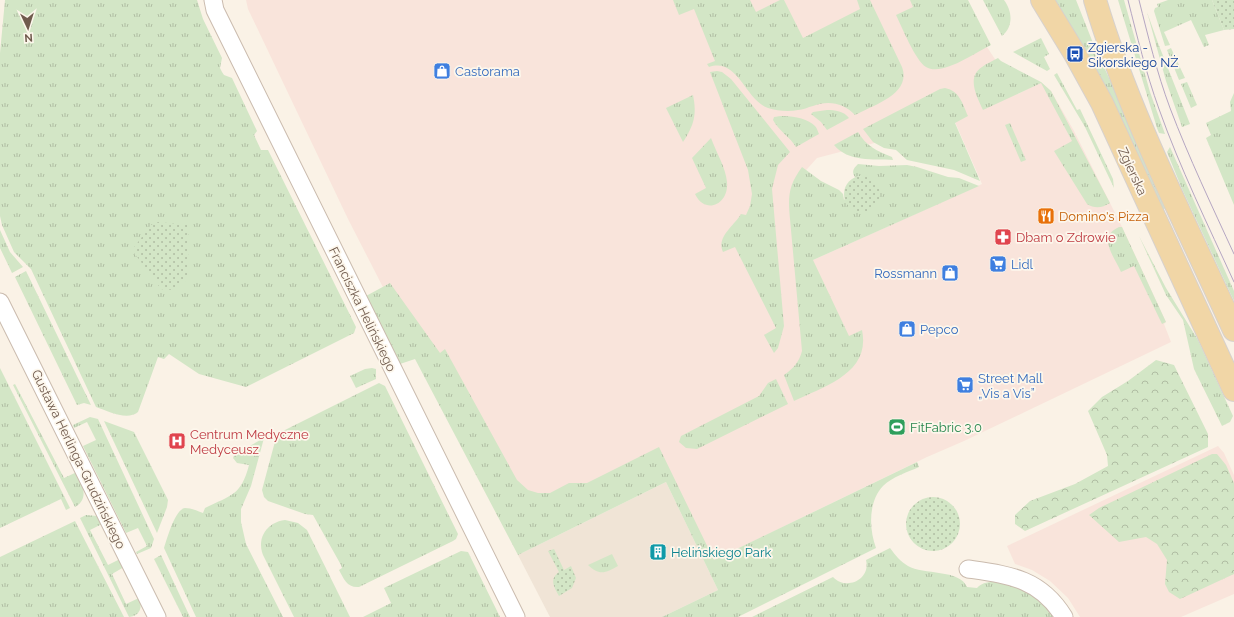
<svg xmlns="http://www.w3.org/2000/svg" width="1234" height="617" font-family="Raleway,sans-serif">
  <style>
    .residential { fill: #f0e4d6 }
    .commercial { fill: #f9e4db; fill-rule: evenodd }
    .grass { fill: url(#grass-tufts) }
    .forest { fill: url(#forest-crowns) }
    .park { fill: url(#park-dots) }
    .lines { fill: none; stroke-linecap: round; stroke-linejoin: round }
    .minor-casing { stroke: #cabbae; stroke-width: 19 }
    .primary-casing { stroke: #d7d1cd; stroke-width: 24 }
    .minor { stroke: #fff; stroke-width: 17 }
    .primary { stroke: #f1d6a6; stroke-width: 22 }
    .tram { stroke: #b5a6c2; stroke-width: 1 }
    .labels { text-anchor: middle; stroke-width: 3.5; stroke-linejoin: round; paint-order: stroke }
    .transit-label { font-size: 13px; fill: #164399; stroke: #fdf7ec; text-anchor: start }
    .shop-label { font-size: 13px; fill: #366cbe; stroke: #fdf7ec; text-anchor: start }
    .street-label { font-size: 13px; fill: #705b4e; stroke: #fdf7ec }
    .food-label { font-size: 13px; fill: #c56008; stroke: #fdf7ec; text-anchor: start }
    .health-label { font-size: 13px; fill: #be3a42; stroke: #fdf7ec; text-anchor: start }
    .leisure-label { font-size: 13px; fill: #27864d; stroke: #fdf7ec; text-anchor: start }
    .culture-label { font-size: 13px; fill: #0d838f; stroke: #fdf7ec; text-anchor: start }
  </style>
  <defs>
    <pattern id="grass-tufts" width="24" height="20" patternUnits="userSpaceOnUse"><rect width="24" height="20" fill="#d3e6c6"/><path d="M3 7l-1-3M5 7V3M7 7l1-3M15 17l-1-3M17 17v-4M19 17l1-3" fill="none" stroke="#b0bda3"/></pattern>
    <pattern id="forest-crowns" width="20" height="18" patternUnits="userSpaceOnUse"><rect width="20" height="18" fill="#d3e6c6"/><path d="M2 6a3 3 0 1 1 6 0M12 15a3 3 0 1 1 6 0" fill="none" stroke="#b0bda3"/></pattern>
    <pattern id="park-dots" width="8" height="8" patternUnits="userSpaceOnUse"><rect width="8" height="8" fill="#d3e6c6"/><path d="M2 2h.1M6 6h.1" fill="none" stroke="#b0bda3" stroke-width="1.8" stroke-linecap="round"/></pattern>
  </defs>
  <rect width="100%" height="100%" fill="#faf2e6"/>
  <path class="residential" d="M666 482 718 590 662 617H550L518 555Z"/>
  <g class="commercial">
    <path d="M246 0H959L983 41 1018 94 1041 82 1051 91 1074 131 1122 227 1166 322 1164 324 1171 342 964 441 927 457 706 564 654 456 507 529 348 219 248 9ZM955 122 982 184 813 260 799 178 817 158Z"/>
    <path d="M1218 446 1224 453 1234 475V594L1181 617H1080L1068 598 1050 581 1032 570 1015 564 1007 546Z"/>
  </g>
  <g class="grass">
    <path d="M5 0H197L203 19 222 58 220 68 222 72 224 75 232 78 257 131 254 135 261 150H268L356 327 354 333 246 387 199 374 169 354 164 359 158 357 138 412C127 421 108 411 96 407L31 269 14 252 2 225 0 216V53Z"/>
    <path d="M673 0H750L756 12 780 0H784L803 38 860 9 857 0H870L902 67C912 94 873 105 855 115 844 103 828 100 813 106 808 107 803 110 798 110 789 112 777 111 768 108 745 100 738 57 709 67L707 64 715 61 694 9 679 15Z"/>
    <path d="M910 0H968L991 45C976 52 942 77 926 67 915 60 902 27 896 15L913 7Z"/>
    <path d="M983 0H1004C1012 11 1014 26 1002 36Z"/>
    <path d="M1054 0H1076L1093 43 1168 207 1162 210Z"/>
    <path d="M1118 0H1124L1150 92 1165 134 1159 133 1157 128Z"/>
    <path d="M1168 0H1212L1224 30 1205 35 1209 45 1204 47 1191 20 1164 32 1170 45 1165 46 1154 11 1155 8 1158 7 1157 4Z"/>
    <path d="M1147 12 1158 43 1190 124 1182 127 1166 81Z"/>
    <path d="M1041 38 1049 54 1044 57 1050 69 1047 71 1013 52Z"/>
    <path d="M1171 48 1185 78 1179 80 1167 50Z"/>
    <path d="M998 58 1001 61 1041 82 1051 91 1110 203C1102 208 1095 209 1087 204L1054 151 1072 141 1041 83 983 110C977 97 966 77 982 67 987 63 993 61 998 58Z"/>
    <path d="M717 71 722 72 731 79 790 152 778 165 772 189 784 326 778 348 774 353 764 335 776 328 735 247 723 252C716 237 734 226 741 214L746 215 750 206 752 194 748 170 710 72Z"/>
    <path d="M1057 73 1077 110 1080 109 1113 179 1114 188 1085 127 1054 75Z"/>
    <path d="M1187 82 1197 105 1191 108 1181 84Z"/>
    <path d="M945 88C960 91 963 105 968 116L955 123 980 181 954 170 907 160 896 150 884 148 873 142 863 129 940 89Z"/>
    <path d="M1234 93V205L1206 138 1211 135 1206 123 1231 111 1230 102Z"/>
    <path d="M693 95C697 115 694 125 683 142L666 108Z"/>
    <path d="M827 110C835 110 844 111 849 118L827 130 821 122 811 114 813 112Z"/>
    <path d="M774 117C785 114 807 117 815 126 817 128 818 132 819 134L796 147C790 137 779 131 773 120Z"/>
    <path d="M1010 123 1026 160 1021 162 1005 125Z"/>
    <path d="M858 132C866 146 877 151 892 157L893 160C873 159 848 162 834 145Z"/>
    <path d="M711 138C716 152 726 168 727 182 729 205 705 215 695 194L706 188 692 158Z"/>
    <path d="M1170 147 1234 291V301L1182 189 1167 152Z"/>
    <path d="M858 164 879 166 907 165 917 167 948 177 959 178 979 186 813 260 849 336 862 330C871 373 825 386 794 401L784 375C794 368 799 362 802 351L790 219C788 197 788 186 802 167L821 181 839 190 843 194 844 200 862 176 855 177C851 171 854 168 858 164Z"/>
    <path d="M1119 227H1122L1166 322 1162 324 1134 266 1121 272C1114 256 1097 237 1119 227Z"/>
    <path d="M0 230 10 252 23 267 12 273 0 248Z"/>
    <path d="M1139 236 1166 288 1198 340 1233 416 1230 422 1222 426 1194 369 1183 320 1166 295Z"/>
    <path d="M26 271 91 405 84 403 77 405 15 277Z"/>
    <path d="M390 283 440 353 445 349 517 480 528 490 538 493H550L569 483H587L659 447 714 560 917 462 919 467C908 472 892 477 883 486 868 502 869 529 876 548L738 617H662L718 590 666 482 518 555 415 359 400 364 366 296Z"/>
    <path d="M0 368 70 508 66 510 61 499 0 528Z"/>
    <path d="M372 368 376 369V379L356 388 350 376 365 369Z"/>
    <path d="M776 379 788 404 697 449 686 448 679 442 681 436 759 396 768 383Z"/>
    <path d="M379 383 385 386 458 534 456 539 453 541 359 587C347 588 344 579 339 570L342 568 341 565 313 515 305 514 268 501 264 497 262 490 277 434Z"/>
    <path d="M15 384 64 478 77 472C82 484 90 499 75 507L13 385Z"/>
    <path d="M90 417 98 419 154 539 151 548 137 554 136 552 147 546 138 528 126 533 83 446 96 440 87 422 74 428 73 425Z"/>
    <path d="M104 421 134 432 168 500 167 507 157 533Z"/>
    <path d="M264 438 251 486 241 509V522L246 544 283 617H196L164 548C167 539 175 509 185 508 191 508 198 511 203 513L205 508C231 495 241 496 249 465L237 463 233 458 235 454Z"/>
    <path d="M86 515 97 516 102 524 90 530 108 565 120 559 124 567 112 574 126 604 139 598C143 607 140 616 129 617L80 518Z"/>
    <path d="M285 520 298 523 307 530 350 617H294L263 555C256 537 268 522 285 520Z"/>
    <path d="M75 521 124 617H0V557Z"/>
    <path d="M890 548C895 555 901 562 908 566 923 575 960 569 967 587L977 588C989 574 1026 588 1037 598 1044 604 1049 610 1054 617H752L833 577C846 591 871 580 866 560Z"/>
    <path d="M461 551 468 552 500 617H363L391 603 384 588Z"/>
    <path d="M612 554 618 566C606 573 599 576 588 565Z"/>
    <path d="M161 555 190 617H183L154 559Z"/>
  </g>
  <g class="forest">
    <path d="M1156 360 1174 365 1208 434V447L1025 531 1015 524V515L1030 501 1075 484 1108 466 1107 455 1088 411 1102 397 1128 381Z"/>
    <path d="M1212 454H1217L1226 465 1234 483V574L1180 599 1169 592 1165 584 1167 560 1157 544 1146 537 1119 542 1089 515 1099 508Z"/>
  </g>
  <g class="park">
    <path d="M1212 0H1234V29L1224 30Z"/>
    <circle cx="862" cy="194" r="18"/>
    <path d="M158 222 188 225 189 277C180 287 175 292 161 289L132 250 151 225Z"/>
    <circle cx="933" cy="524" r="27"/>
    <path d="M554 549 564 570 571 566 576 578 572 588 559 596C554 587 549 579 559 572L548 551Z"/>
  </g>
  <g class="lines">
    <g class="minor-casing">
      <g id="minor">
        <path d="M213 0 215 10 516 617"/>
        <path d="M0 302 157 617"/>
        <path d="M968 569C1009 575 1040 578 1064 617"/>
      </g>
    </g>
    <g class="primary-casing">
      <g id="primary">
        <path d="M1042 0 1075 54 1102 103 1234 390"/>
        <path d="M1095 0C1129 114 1185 222 1234 330"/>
      </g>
    </g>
    <use href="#minor" class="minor"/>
    <use href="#primary" class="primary"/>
    <g class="tram">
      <path d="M1128 0C1137 36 1146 73 1159 109 1180 168 1208 225 1234 282"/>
      <path d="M1139 0C1148 36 1157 73 1170 108 1189 158 1212 206 1234 254"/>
    </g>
  </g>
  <defs>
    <g id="bus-square" transform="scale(0.9)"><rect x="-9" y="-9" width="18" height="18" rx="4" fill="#1a4fb4" stroke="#fdf7ec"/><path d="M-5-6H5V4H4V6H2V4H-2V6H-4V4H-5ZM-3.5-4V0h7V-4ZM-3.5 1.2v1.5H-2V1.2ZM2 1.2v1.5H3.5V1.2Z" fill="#fff"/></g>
    <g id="shop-square" transform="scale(0.9)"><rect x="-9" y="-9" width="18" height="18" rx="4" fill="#3f7fe0" stroke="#fdf7ec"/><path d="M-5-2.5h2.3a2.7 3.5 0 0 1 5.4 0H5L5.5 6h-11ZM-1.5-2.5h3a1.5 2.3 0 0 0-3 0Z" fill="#fff"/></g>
    <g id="restaurant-square" transform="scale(0.9)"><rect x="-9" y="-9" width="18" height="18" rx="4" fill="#e8710a" stroke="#fdf7ec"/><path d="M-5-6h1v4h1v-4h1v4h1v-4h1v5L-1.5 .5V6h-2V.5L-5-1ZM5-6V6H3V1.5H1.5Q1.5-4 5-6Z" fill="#fff"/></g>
    <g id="pharmacy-square" transform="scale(0.9)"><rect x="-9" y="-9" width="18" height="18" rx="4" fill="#e0444e" stroke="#fdf7ec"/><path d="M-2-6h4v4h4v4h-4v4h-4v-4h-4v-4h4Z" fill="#fff"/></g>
    <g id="supermarket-square" transform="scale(0.9)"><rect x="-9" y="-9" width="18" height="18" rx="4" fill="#3f7fe0" stroke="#fdf7ec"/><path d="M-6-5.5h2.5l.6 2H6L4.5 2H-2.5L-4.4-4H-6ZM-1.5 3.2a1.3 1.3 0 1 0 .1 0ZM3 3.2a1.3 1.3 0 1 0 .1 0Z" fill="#fff"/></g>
    <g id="stadium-square" transform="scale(0.9)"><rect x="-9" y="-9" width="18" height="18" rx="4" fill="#2e9e5b" stroke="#fdf7ec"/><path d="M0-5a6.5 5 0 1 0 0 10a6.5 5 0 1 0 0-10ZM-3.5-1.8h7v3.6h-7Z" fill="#fff"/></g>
    <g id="hospital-square" transform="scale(0.9)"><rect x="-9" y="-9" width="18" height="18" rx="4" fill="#e0444e" stroke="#fdf7ec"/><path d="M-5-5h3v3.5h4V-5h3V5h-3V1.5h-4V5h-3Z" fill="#fff"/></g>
    <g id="building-square" transform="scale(0.9)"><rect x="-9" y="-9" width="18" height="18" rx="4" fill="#0f9aa8" stroke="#fdf7ec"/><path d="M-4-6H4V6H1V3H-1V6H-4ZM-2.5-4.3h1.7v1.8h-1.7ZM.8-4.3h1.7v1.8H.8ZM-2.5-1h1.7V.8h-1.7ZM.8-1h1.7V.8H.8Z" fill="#fff"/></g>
  </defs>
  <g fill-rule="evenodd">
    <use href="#bus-square" x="1075" y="54"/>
    <use href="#shop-square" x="442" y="71"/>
    <use href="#restaurant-square" x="1046" y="216"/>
    <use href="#pharmacy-square" x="1003" y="237"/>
    <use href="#supermarket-square" x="998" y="264"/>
    <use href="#shop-square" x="950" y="273"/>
    <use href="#shop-square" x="907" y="329"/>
    <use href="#supermarket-square" x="965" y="385"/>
    <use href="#stadium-square" x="897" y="427"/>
    <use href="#hospital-square" x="177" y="441"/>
    <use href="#building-square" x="658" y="552"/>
  </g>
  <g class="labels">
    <g class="transit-label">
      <text x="1088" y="52">Zgierska -<tspan x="1088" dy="15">Sikorskiego NŻ</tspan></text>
    </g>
    <g class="shop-label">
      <text x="455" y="76">Castorama</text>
      <text x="1011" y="269">Lidl</text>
      <text x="937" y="278" text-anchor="end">Rossmann</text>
      <text x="920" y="334">Pepco</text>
      <text x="978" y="383">Street Mall<tspan x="978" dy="15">„Vis a Vis”</tspan></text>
    </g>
    <g class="street-label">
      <text transform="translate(1133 171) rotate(65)" y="5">Zgierska</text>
      <text transform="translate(363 309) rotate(64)" y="5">Franciszka Helińskiego</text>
      <text transform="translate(79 459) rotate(64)" y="5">Gustawa Herlinga-Grudzińskiego</text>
    </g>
    <g class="food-label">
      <text x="1059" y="221">Domino's Pizza</text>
    </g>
    <g class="health-label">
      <text x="1016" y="242">Dbam o Zdrowie</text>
      <text x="190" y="439">Centrum Medyczne<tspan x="190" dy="15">Medyceusz</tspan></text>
    </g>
    <g class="leisure-label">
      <text x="910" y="432">FitFabric 3.0</text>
    </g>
    <g class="culture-label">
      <text x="671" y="557">Helińskiego Park</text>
    </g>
  </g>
  <g transform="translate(28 28) rotate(176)" stroke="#fdf7ec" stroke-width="3" paint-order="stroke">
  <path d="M0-3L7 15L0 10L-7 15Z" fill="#705b4e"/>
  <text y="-6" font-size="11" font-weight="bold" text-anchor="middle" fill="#705b4e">N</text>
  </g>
</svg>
